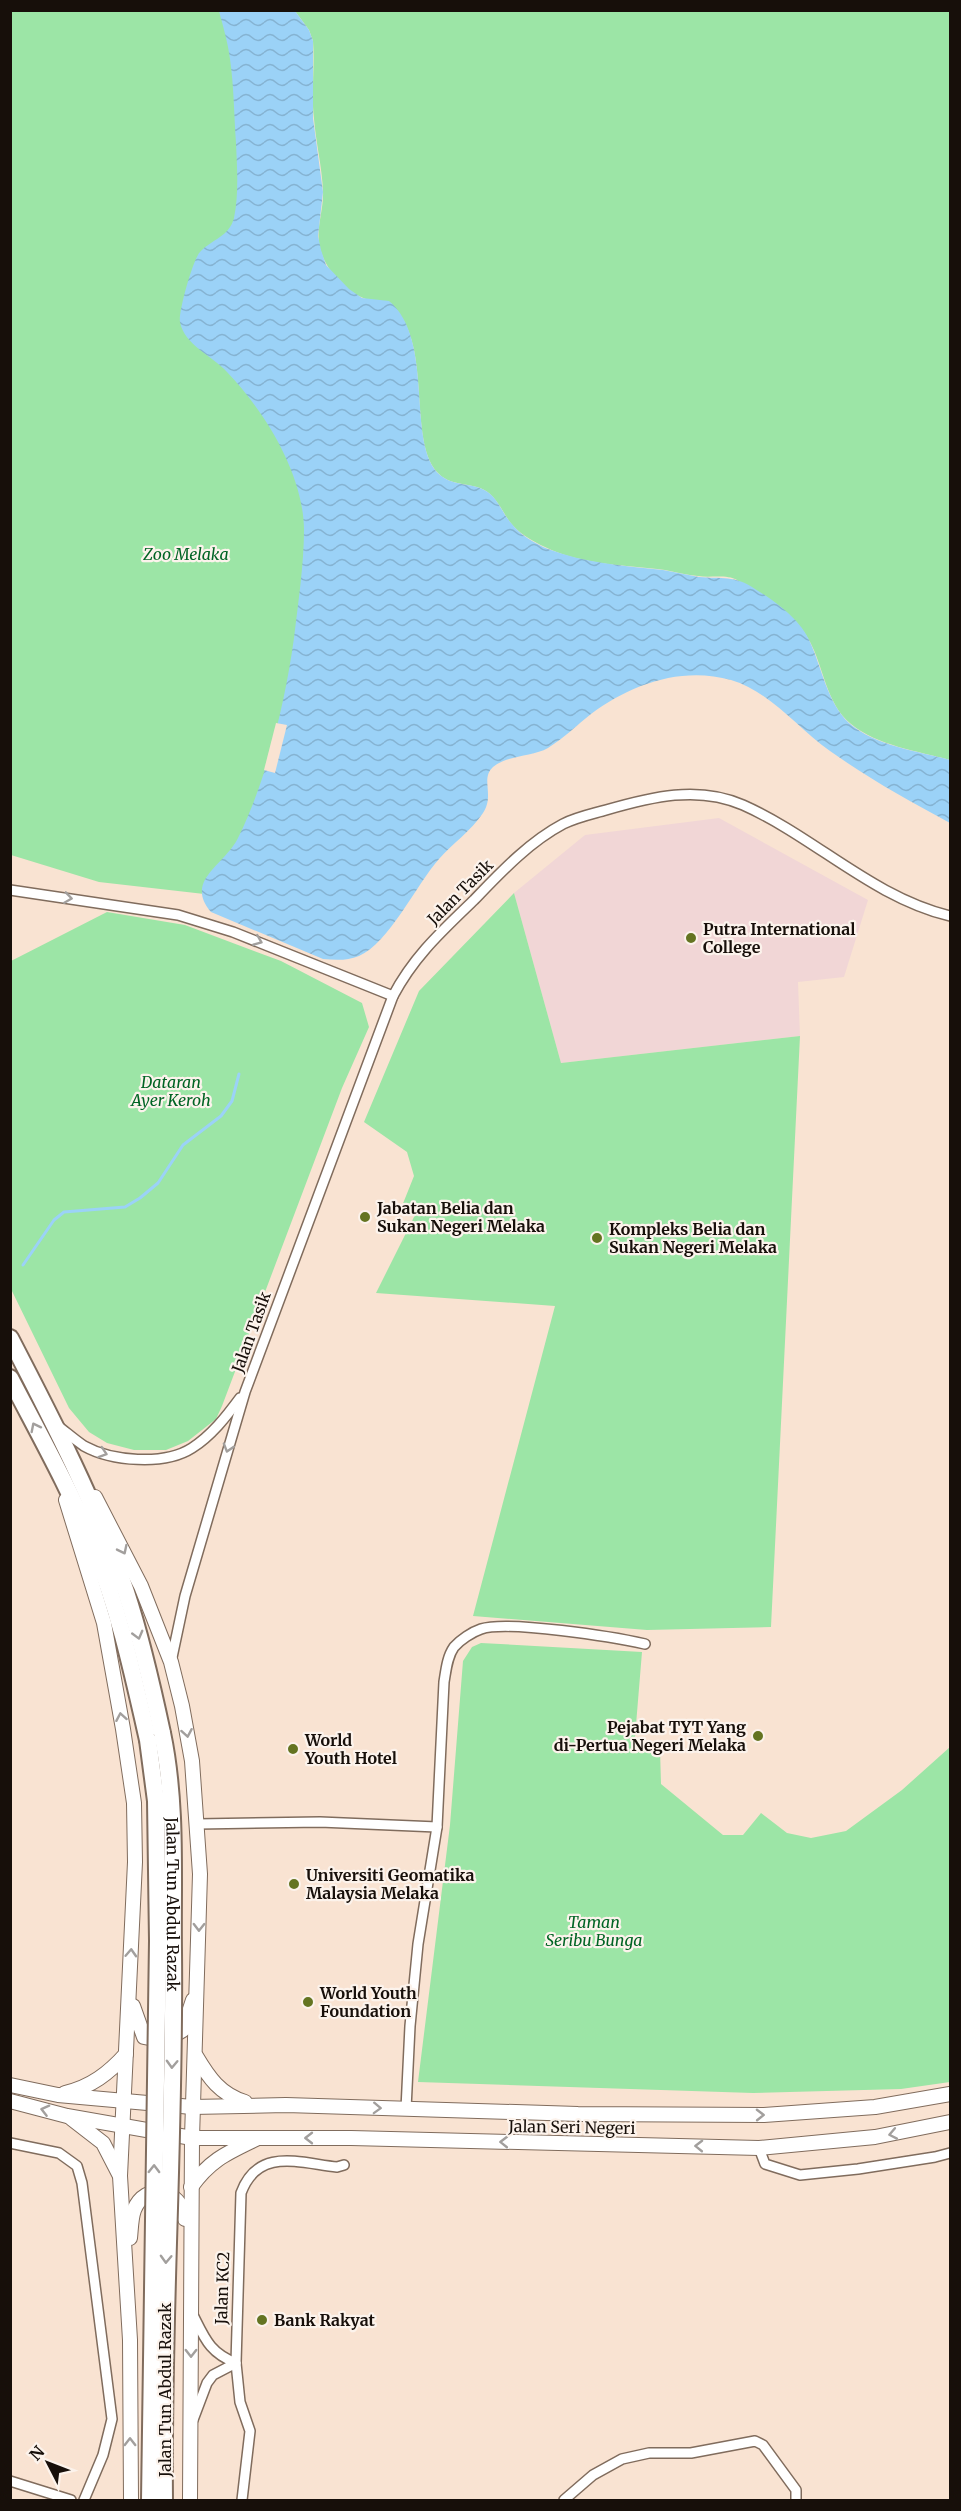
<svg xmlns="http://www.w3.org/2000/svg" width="961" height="2511" font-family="Merriweather,serif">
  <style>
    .education { fill: #f1d6d6 }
    .green { fill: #9ce5a6 }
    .water { fill: url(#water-waves) }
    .pier { fill: #f9e3d2 }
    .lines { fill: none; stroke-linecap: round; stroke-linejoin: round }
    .stream { stroke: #9bd2f7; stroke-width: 3 }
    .street-casing { stroke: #806c5d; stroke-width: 12 }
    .primary-casing { stroke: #806c5d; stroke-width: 16 }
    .highway-casing { stroke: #806c5d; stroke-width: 20 }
    .street { stroke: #fff; stroke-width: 9 }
    .primary { stroke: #fff; stroke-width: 14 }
    .highway { stroke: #fff; stroke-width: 16 }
    .highway-bridge-casing { stroke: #806c5d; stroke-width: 20; stroke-linecap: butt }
    .highway-bridge { stroke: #fff; stroke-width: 16 }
    .oneway { stroke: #a29f9d }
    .poi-dot { fill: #647421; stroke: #fcf3ec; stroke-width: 2 }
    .labels { text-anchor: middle; stroke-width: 4.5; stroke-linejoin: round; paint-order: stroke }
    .park-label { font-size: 16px; font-style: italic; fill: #006424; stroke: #fcf3ec }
    .street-label { font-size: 16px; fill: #170f0a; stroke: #fcf3ec }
    .poi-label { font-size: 16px; font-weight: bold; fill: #170f0a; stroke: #fcf3ec; text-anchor: start }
  </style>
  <defs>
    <pattern id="water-waves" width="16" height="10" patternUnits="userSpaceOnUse" patternTransform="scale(1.5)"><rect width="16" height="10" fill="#9bd2f7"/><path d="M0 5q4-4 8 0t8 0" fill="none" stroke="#85b3d2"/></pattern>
  </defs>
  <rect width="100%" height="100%" fill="#f9e3d2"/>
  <path class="education" d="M719 818 868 900 844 977 798 982 800 1036 561 1063 514 893 585 835Z"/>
  <g class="green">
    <path d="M10 11H245L377 545 248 899 99 882 11 855Z"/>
    <path d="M295 11H950V760C918 751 878 746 851 724 826 704 824 667 809 640 797 616 760 594 737 580 727 574 710 578 698 576 687 575 676 572 665 570 625 565 582 565 545 547 532 541 518 533 509 521 503 512 498 501 490 494 476 481 453 488 439 474 408 445 431 354 399 314 384 294 377 305 361 297 343 289 327 270 321 252 314 231 324 212 323 191 322 167 316 143 314 119 311 93 315 67 313 41L309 30Z"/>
    <path d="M514 893 561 1063 800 1036 771 1627 647 1630 473 1616 555 1306 376 1293 416 1213 402 1206 414 1176 407 1152 364 1122 419 991Z"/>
    <path d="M107 912 185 925 281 961 362 1003 369 1027 342 1088 222 1406 216 1419 188 1441 166 1450H134L107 1443 89 1432 69 1408 11 1289V961Z"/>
    <path d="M481 1643 642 1652 634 1749H660L661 1784 723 1835H743L761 1813 787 1833 811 1838 846 1831 902 1790 950 1747V2082L901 2089 753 2093 418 2082 450 1825 463 1661 472 1647Z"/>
  </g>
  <path class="water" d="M219 11H295L309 30 313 41V118L323 192 318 236 321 250 326 265 349 289 362 298 389 301C436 340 405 445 440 475 454 487 472 482 486 491 498 498 502 513 511 523 520 535 534 543 548 549 585 563 624 566 663 570 675 572 687 575 699 577 721 579 735 575 755 589 775 601 801 620 810 642 822 668 827 702 849 723 875 746 918 751 950 760V823C909 801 868 778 830 751 797 728 771 692 731 680 682 666 631 684 591 714 577 725 564 738 548 748 532 757 507 755 493 767 480 779 495 795 483 813 471 831 452 844 439 859 416 885 389 943 359 956 347 961 335 960 323 959L211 912C184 880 224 866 238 838 267 779 285 703 294 638 298 603 304 565 304 529 303 473 265 412 227 372 213 356 184 345 180 322 178 313 193 259 200 252 212 239 229 237 234 218 239 194 237 167 236 143 234 115 234 87 230 59 228 43 223 26 219 11Z"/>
  <path class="pier" d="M276 723 287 725 275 773 264 770Z"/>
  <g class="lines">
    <path class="stream" d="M23 1265 54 1220 64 1212 125 1207 140 1198 158 1183 183 1145 221 1116 232 1101 239 1074"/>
    <g class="street-casing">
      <g id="street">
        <path d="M10 890 178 915 233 932 393 996"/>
        <path d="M58 1426C66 1432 75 1440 84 1446 111 1461 164 1466 192 1448 211 1436 226 1417 240 1398"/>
        <path d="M171 1662 185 1596 245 1392 393 996C414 956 442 931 474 900 501 872 529 842 563 824 577 817 592 814 606 810 651 797 698 785 743 805 815 837 872 897 950 916"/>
        <path d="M198 1824 320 1822 437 1827"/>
        <path d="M406 2109 410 2026 418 1944 437 1827 444 1682C446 1670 447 1657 454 1647 460 1640 472 1632 481 1629 508 1620 614 1637 645 1644"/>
        <path d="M10 2143 59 2153 77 2166 82 2183 112 2419 103 2455 84 2500"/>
        <path d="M759 2148 765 2164 800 2175 858 2169 935 2157 950 2153"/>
        <path d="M193 2315C205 2339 210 2353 236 2363"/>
        <path d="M193 2420 207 2383 213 2375 236 2363"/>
        <path d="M10 2481 71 2500"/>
        <path d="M242 2500 250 2431 240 2402 236 2363 241 2193C258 2147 299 2163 337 2167L344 2165"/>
        <path d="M564 2500 593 2475 622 2459 649 2453H691L755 2441 763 2445 796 2490V2500"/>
      </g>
    </g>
    <g class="primary-casing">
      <g id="primary">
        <path d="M95 1497 141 1586 171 1662 182 1706 192 1761 200 1874 192 2138 190 2500"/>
        <path d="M66 1500 104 1623 123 1729 134 1803 135 1862 120 2176 130 2340 131 2500"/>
        <path d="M133 2006 144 2037 164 2041 183 2030 193 2000"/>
        <path d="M196 2056C209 2078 220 2094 245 2102"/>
        <path d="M10 2085 58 2095 192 2107 286 2105 578 2114 764 2115 875 2107 950 2094"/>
        <path d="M65 2093C91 2087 109 2073 126 2054"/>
        <path d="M10 2101 67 2116 192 2138H351L759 2148 875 2137 950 2122"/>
        <path d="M72 2119 103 2143 119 2174"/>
        <path d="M191 2187C210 2160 227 2153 256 2139"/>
        <path d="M130 2238C131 2229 131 2218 134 2210 145 2182 181 2188 185 2219"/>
      </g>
    </g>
    <g class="highway-casing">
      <g id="highway">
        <path d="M10 1338C53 1421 96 1504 126 1592 141 1638 152 1686 162 1733"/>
        <path d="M10 1378C39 1434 70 1489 93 1546 119 1609 133 1674 148 1740"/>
      </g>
    </g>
    <use href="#street" class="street"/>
    <use href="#primary" class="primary"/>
    <use href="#highway" class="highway"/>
    <g class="highway-bridge-casing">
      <g id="highway-bridge">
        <path id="s1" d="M162 1733C177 1804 172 1879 173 1951 175 2134 162 2317 164 2500"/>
        <path d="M148 1740 156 1801 158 1941 150 2500"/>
      </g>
    </g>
    <use href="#highway-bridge" class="highway-bridge"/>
  </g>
  <defs><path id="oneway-chevron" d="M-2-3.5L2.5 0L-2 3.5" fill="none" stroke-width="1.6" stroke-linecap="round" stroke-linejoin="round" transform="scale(1.5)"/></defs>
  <g class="oneway">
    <use href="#oneway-chevron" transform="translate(68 898) rotate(8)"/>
    <use href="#oneway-chevron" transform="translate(258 941) rotate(22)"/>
    <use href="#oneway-chevron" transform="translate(35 1427) rotate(-117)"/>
    <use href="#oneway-chevron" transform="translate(228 1448) rotate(107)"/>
    <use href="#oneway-chevron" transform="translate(103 1453) rotate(18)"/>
    <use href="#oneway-chevron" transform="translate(123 1550) rotate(64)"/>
    <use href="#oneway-chevron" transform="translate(138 1635) rotate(75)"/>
    <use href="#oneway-chevron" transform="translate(121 1717) rotate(-100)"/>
    <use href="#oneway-chevron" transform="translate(187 1733) rotate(80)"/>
    <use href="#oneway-chevron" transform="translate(199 1927) rotate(91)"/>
    <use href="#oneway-chevron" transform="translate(131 1953) rotate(-87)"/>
    <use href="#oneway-chevron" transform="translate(172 2064) rotate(92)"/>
    <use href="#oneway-chevron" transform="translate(377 2108) rotate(2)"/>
    <use href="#oneway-chevron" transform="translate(45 2110) rotate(-166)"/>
    <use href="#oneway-chevron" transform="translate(760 2115) rotate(-1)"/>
    <use href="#oneway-chevron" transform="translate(893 2134) rotate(169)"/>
    <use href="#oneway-chevron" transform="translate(309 2138) rotate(-180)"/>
    <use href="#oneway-chevron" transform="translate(504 2142) rotate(-179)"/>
    <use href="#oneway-chevron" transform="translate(699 2146) rotate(-179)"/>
    <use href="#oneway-chevron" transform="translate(154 2169) rotate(-89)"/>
    <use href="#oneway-chevron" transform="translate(166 2259) rotate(92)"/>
    <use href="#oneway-chevron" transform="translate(191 2353) rotate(90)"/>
    <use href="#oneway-chevron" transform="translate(130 2442) rotate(-90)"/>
  </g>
  <g class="poi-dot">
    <circle cx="691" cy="938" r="6"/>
    <circle cx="365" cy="1217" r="6"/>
    <circle cx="597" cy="1238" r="6"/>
    <circle cx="758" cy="1736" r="6"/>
    <circle cx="293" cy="1749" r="6"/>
    <circle cx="294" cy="1884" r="6"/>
    <circle cx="308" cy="2002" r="6"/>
    <circle cx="262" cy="2320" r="6"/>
  </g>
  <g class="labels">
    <g class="park-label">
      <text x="186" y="560">Zoo Melaka</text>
      <text x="171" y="1088">Dataran<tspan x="171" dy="18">Ayer Keroh</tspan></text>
      <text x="594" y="1928">Taman<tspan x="594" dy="18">Seribu Bunga</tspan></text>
    </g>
    <g class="street-label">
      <text transform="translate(460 892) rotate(-45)" y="6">Jalan Tasik</text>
      <text transform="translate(251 1332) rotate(-70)" y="6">Jalan Tasik</text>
      <text dy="6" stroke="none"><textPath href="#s1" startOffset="172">Jalan Tun Abdul Razak</textPath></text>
      <text transform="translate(572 2127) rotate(1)" y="6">Jalan Seri Negeri</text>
      <text transform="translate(222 2288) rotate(-88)" y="6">Jalan KC2</text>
      <text transform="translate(165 2390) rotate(-90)" y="6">Jalan Tun Abdul Razak</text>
    </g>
    <g class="poi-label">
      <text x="703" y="935">Putra International<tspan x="703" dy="18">College</tspan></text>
      <text x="377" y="1214">Jabatan Belia dan<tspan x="377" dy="18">Sukan Negeri Melaka</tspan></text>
      <text x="609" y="1235">Kompleks Belia dan<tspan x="609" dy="18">Sukan Negeri Melaka</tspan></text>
      <text x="746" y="1733" text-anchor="end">Pejabat TYT Yang<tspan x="746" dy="18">di-Pertua Negeri Melaka</tspan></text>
      <text x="305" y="1746">World<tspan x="305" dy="18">Youth Hotel</tspan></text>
      <text x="306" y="1881">Universiti Geomatika<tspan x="306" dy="18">Malaysia Melaka</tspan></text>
      <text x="320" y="1999">World Youth<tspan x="320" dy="18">Foundation</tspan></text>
      <text x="274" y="2326">Bank Rakyat</text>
    </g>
  </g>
  <rect width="961" height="2511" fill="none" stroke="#170f0a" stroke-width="24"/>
  <g transform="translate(48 2463) rotate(312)" stroke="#fcf3ec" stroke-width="4.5" paint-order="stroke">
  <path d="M0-4.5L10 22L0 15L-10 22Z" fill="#170f0a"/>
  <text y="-9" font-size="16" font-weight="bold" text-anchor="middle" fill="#170f0a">N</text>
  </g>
</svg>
